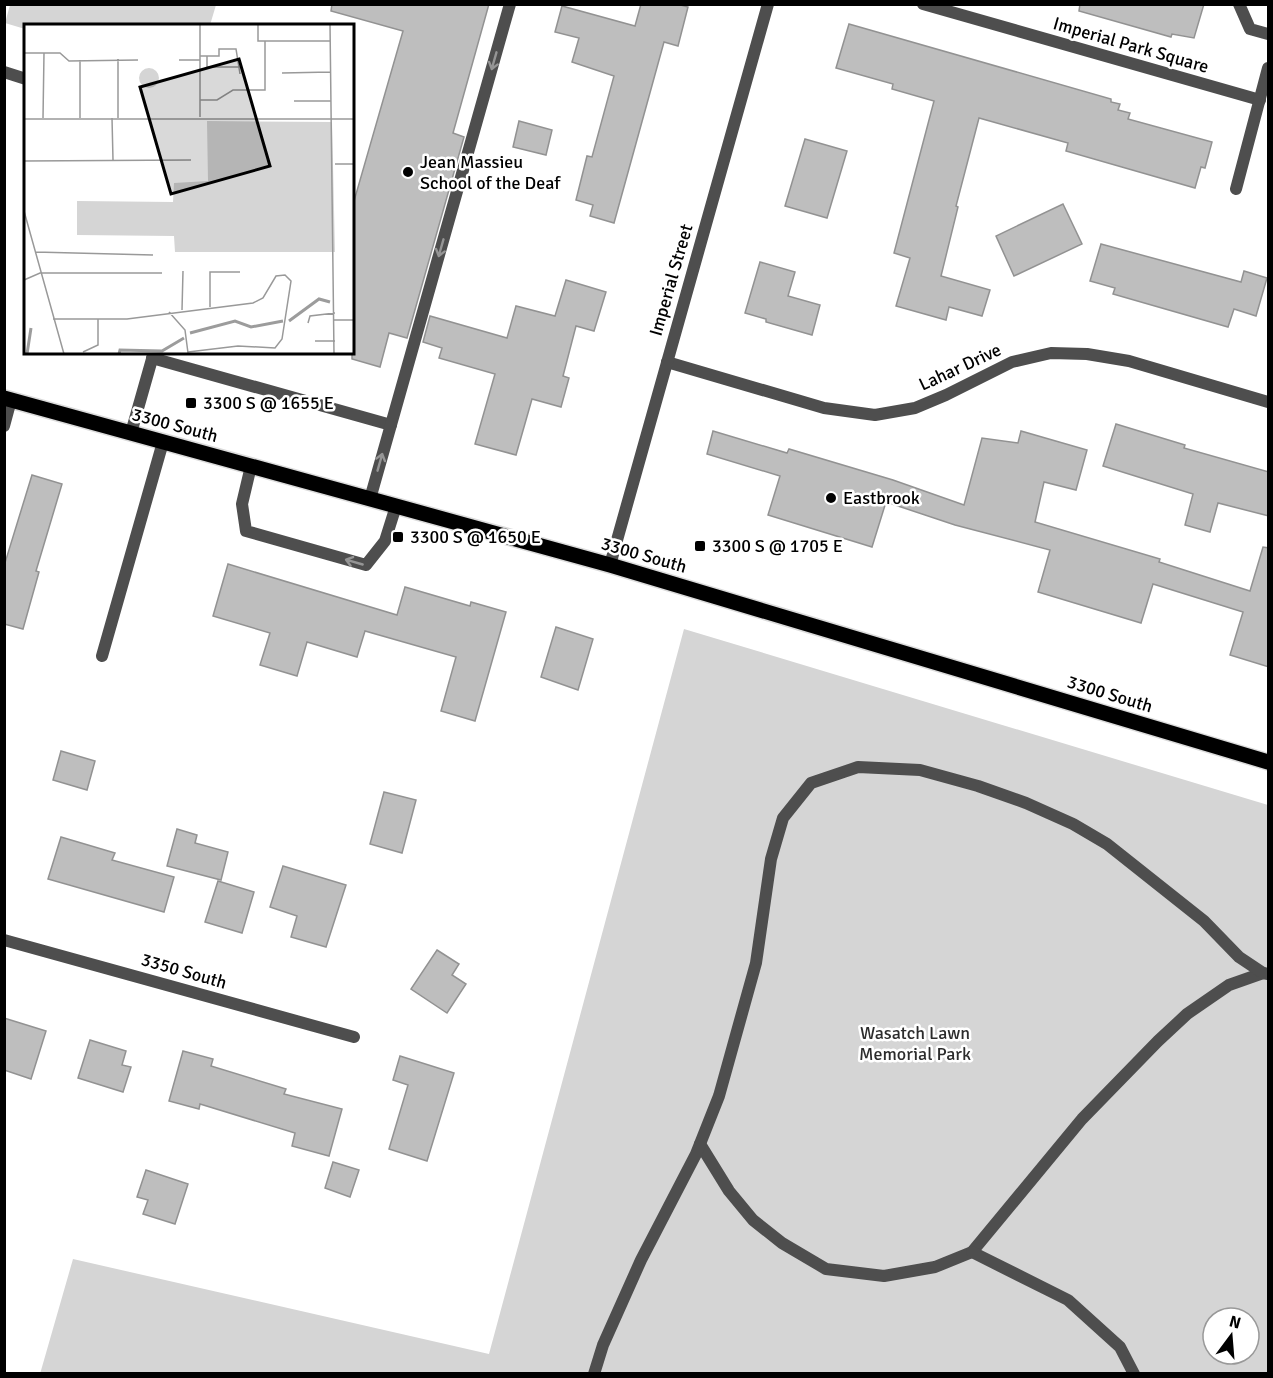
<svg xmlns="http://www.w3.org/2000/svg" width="1273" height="1378" font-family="Signika,sans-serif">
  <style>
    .green { fill: #d5d5d5; fill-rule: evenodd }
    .building { fill: #bebebe; stroke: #929292; stroke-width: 1.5 }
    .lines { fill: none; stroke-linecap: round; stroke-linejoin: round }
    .primary-casing { stroke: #dbdbdb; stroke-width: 18 }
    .lane { stroke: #4e4e4e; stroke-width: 12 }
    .street { stroke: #4e4e4e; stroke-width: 12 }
    .primary { stroke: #000; stroke-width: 15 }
    .oneway { stroke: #959595 }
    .poi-dot { fill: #000; stroke: #fff; stroke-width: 2 }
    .labels { text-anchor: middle; stroke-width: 5; stroke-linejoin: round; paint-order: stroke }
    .street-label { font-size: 18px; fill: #000; stroke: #fff }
    .poi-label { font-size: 18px; fill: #000; stroke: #fff; text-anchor: start }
    .park-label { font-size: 18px; fill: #2c2c2c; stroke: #fff }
    .inset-river { fill: none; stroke: #9c9c9c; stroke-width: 3 }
    .inset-road { fill: none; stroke: #999; stroke-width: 1.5 }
    .view { fill: #000; fill-opacity: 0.15; stroke: #000; stroke-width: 3 }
    .inset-edge { fill: none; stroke: #000; stroke-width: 3 }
  </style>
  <rect width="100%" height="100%" fill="#fff"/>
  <g class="green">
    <path d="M10 5V4L216 5 210 25 26 26 25 29 5 23Z"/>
    <path d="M684 629 1268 805V1373L40 1374 73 1259 489 1354ZM1213 1318H1249V1354H1213Z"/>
  </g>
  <g class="building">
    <path d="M332 4H489L453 133 464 137 407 338 389 333 380 367 352 359V208L403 31 331 11Z"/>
    <path d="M641 4H677L688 7 678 46 664 42 614 223 590 216 593 205 576 200 587 156 592 157 614 76 572 62 579 38 555 32 562 6 635 26Z"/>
    <path d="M1080 4H1204L1194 38 1172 34 1171 37 1079 11Z"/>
    <path d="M849 24 1111 99V102L1120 104 1118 110 1130 113 1128 119 1212 142 1205 168 1201 167 1195 188 1066 151 1068 143 979 118 956 206 958 207 941 276 990 290 982 316 949 307 946 320 896 306 910 258 894 253 934 101 892 89 893 84 836 68Z"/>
    <path d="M519 121 552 130 546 155 513 147Z"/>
    <path d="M805 139 847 151 827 218 785 206Z"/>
    <path d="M1063 204 1082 244 1014 276 996 236Z"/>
    <path d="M1101 244 1241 282 1244 271 1267 278 1256 316 1234 309 1228 327 1113 294 1115 288 1090 281Z"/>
    <path d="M760 262 795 272 788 296 820 305 812 335 766 322V319L745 313Z"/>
    <path d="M566 280 606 292 594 331 576 326 563 376 569 378 561 407 532 399 516 455 475 444 495 374 439 358 442 348 423 342 430 316 507 338 516 306 555 316Z"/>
    <path d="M1116 424 1185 445 1184 448 1269 472V516L1218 503 1210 532 1185 525 1193 494 1103 466Z"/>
    <path d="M713 431 787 453 789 449 893 480 964 505 982 438 1018 443 1021 431 1087 450 1076 490 1044 482 1035 522 1160 559 1159 562 1250 591 1263 547 1269 548V667L1230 655 1243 612 1153 584 1141 623 1038 592 1050 550 955 525 886 502 872 547 768 515 780 476 707 454Z"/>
    <path d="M32 475 62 484 36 571 39 572 23 629 4 624V566Z"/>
    <path d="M228 564 397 615 405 587 470 606 471 602 506 612 475 721 441 711 456 657 365 631 357 657 307 642 297 676 260 665 270 633 213 616Z"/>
    <path d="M556 627 593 639 578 690 541 677Z"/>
    <path d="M61 751 95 761 87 790 53 780Z"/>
    <path d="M384 792 416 800 402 853 370 844Z"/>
    <path d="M177 829 197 835 195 843 228 852 221 880 167 866Z"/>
    <path d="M61 837 115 853 112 860 174 877 164 912 48 879Z"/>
    <path d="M283 866 346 885 326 947 291 937 297 916 270 907Z"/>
    <path d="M218 881 254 892 242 933 205 922Z"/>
    <path d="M437 950 459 964 452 975 466 984 447 1013 411 989Z"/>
    <path d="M4 1018 46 1031 31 1079 4 1070Z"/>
    <path d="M90 1040 126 1051 122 1065 131 1067 123 1092 78 1078Z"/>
    <path d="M183 1051 213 1059 211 1066 286 1089 284 1094 342 1109 329 1156 292 1146 295 1133 200 1104 199 1109 169 1101Z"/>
    <path d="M400 1056 454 1073 427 1161 389 1149 408 1085 393 1080Z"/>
    <path d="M333 1162 359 1170 350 1197 325 1188Z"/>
    <path d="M146 1170 188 1184 175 1224 143 1214 148 1200 137 1197Z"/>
  </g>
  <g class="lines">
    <g class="primary-casing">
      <path id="primary" d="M4 398 610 565 1268 762"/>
    </g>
    <g class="lane">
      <path d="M4 72 26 79"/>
      <path d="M152 358 391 425"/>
      <path d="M131 433 154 352"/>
      <path d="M251 466 242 504 246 531 366 565 385 541 396 506"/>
      <path d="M370 499 510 4"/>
      <path d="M102 656 163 442"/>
      <path d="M700 1144 729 1191 753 1220 782 1243 826 1269 884 1276 935 1267 972 1252 1082 1119 1158 1041 1187 1014 1229 985 1263 973"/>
      <path d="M972 1252 1068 1300 1120 1347 1134 1374"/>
      <path d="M594 1374 603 1345 641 1260 696 1154 719 1096 756 963 771 859 783 818 811 783 858 767 920 770 978 786 1026 803 1073 824 1107 844 1204 921 1239 957 1263 973 1268 974"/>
    </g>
    <g class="street">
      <path d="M923 4 1260 100"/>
      <path d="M1239 4 1250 29 1268 34"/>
      <path d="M1236 189 1268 68"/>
      <path d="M667 362 824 408 875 415 915 408 946 395 1012 362 1051 353 1087 354 1129 361 1268 402"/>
      <path d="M4 426 11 400"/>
      <path d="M610 565 768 4"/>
      <path d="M4 940 354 1037"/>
    </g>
    <use href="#primary" class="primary"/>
  </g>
  <defs><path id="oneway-shaft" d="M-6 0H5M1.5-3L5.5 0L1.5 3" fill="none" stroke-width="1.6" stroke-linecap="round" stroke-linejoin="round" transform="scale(1.5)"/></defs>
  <g class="oneway">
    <use href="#oneway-shaft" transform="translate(494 61) rotate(106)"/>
    <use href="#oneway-shaft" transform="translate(441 248) rotate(106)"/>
    <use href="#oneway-shaft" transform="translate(380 462) rotate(-74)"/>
    <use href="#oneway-shaft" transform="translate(354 562) rotate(-164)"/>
  </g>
  <g class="poi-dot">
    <circle cx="408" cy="172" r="6"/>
    <rect x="185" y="397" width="12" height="12" rx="3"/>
    <circle cx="831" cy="498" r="6"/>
    <rect x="392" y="531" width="12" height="12" rx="3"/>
    <rect x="694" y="540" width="12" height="12" rx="3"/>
  </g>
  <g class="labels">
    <g class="street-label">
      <text transform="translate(1131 45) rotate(16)" y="6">Imperial Park Square</text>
      <text transform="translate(671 280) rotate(-74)" y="6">Imperial Street</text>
      <text transform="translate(960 367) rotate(-25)" y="6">Lahar Drive</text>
      <text transform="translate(175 425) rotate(15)" y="6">3300 South</text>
      <text transform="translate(644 555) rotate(16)" y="6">3300 South</text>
      <text transform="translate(1110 694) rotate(17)" y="6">3300 South</text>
      <text transform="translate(184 971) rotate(16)" y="6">3350 South</text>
    </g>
    <g class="poi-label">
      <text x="420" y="168">Jean Massieu<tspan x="420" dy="21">School of the Deaf</tspan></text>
      <text x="203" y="409">3300 S @ 1655 E</text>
      <text x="843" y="504">Eastbrook</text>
      <text x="410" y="543">3300 S @ 1650 E</text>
      <text x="712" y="552">3300 S @ 1705 E</text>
    </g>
    <g class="park-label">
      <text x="915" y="1039">Wasatch Lawn<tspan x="915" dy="21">Memorial Park</tspan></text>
    </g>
  </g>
  <g transform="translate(24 24)">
    <rect width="330" height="330" fill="#fff"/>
    <path d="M115 54a10 10 0 1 1 20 0a10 10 0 1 1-20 0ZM183 97 308 98 311 228H151L150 212 53 211V177L149 178 150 159 184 157Z" fill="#d5d5d5"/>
    <path class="inset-river" d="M265 297 295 275 306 278M166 309 211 297 227 303 259 297M3 330 7 304M95 330 96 326 138 327 160 314"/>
    <path class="inset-road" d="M176 0V93M234 0V17H306M306 0 310 330M0 29H36L45 37 114 36M176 32H195V25H212L216 50M183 32V43H216M155 36H176M258 49 307 48M176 76H193L209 66H241V17M270 77H307M19 94 20 29M56 94V36M88 94 89 136M94 94V35M0 95H330M0 137 167 136M311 140H330M0 187 40 330M11 228 129 231M0 256 16 249H138M186 283V248H216M158 286 159 247M145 288 161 306 164 329M29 295H103L229 279 239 274 252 252 261 251 267 257 258 315 251 324 214 322 164 328M310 296H330M284 299 286 292 311 289M291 317H311M59 328 74 321V295"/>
    <path class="view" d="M215 35 246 142 147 170 116 63Z"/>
    <rect width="330" height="330" class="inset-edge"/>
  </g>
  <rect width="1273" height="1378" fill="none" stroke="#000000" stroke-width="12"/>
  <g transform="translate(1231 1336) rotate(16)"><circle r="28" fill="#ffffff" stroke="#999999" stroke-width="1.5"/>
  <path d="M0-4.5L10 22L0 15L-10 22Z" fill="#000000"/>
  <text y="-9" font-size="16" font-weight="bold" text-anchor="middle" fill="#000000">N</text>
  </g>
</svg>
